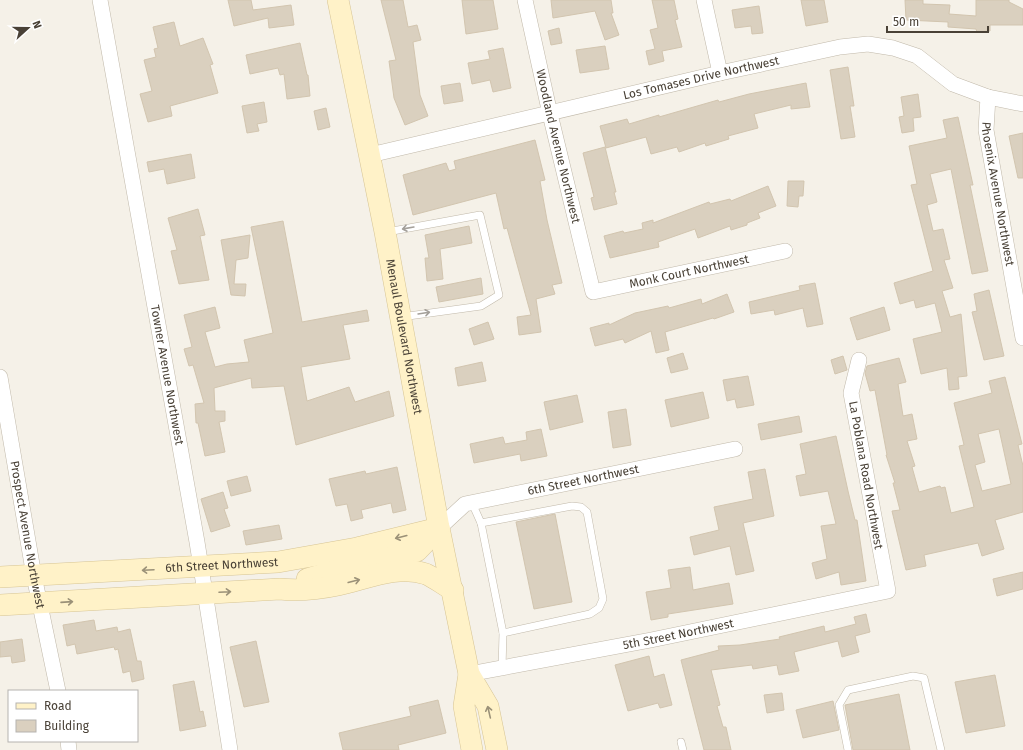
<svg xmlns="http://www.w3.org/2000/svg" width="1023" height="750" font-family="'Fira Sans',sans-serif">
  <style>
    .building { fill: #dad0bf; stroke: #d2c5af; fill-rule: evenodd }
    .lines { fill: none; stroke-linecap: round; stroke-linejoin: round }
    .service-casing { stroke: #c1b9aa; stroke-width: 8 }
    .minor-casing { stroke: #c1b9aa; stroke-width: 16 }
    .secondary-casing { stroke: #d7c595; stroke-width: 22 }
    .service { stroke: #fff; stroke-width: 7 }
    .minor { stroke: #fff; stroke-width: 15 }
    .secondary { stroke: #fff2c8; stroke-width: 21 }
    .oneway { stroke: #a4a09a }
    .oneway2 { stroke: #9b9178 }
    .labels { text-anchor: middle; stroke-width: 3.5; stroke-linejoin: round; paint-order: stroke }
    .street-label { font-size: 12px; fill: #494136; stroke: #fff }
  </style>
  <rect width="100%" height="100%" fill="#f5f1e8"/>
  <g class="building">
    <path d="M228 0H251L253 10 291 5 294 25 269 28 268 18 234 26Z"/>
    <path d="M381 0H403L408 27 417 25 421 40 413 42 420 95 428 116 405 125 394 98 389 61 396 60Z"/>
    <path d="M462 0H493L498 29 466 34Z"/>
    <path d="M551 0H611L613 13H611L619 35 605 40 595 11 553 18Z"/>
    <path d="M652 0H674L678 19 675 20 682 47 662 51 664 61 649 65 646 51 655 49 650 30 658 28Z"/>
    <path d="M801 0H824L828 22 806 26Z"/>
    <path d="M905 0H923V4L950 5 949 14 976 16V0H1009V2L1023 9V25H990V31L977 32 976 29 948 27V22L906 20Z"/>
    <path d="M759 6 763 33 752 34 751 26 735 28 732 10Z"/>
    <path d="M174 22 180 46 203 38 213 64 210 65 218 93 170 106 172 116 148 122 140 94 152 91 144 60 156 57 154 49 158 48 153 27Z"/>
    <path d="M559 28 562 43 551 45 548 31Z"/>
    <path d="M300 43 307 75H308L310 96 287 99 284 74 280 75 278 68 250 74 246 55Z"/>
    <path d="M605 46 609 69 580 73 576 50Z"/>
    <path d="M503 48 511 88 493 92 490 80 472 84 468 63 490 59 488 51Z"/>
    <path d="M848 67 854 106H850L855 137 841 139 830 70Z"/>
    <path d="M460 83 463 101 444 104 441 86Z"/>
    <path d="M806 83 810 107 791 109V105L754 114 758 128 728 136 729 139 706 146 705 143 679 152 677 147 651 154 646 137 606 148 600 126 627 119 629 124 659 115V117L718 100 719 102 749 94Z"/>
    <path d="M918 94 921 117 913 118 914 131 902 133 899 117 904 116 901 97Z"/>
    <path d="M264 102 267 122 257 124 259 131 247 133 242 106Z"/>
    <path d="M326 108 330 127 318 130 314 111Z"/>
    <path d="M958 117 973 185H970L988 271 972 274 951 169 930 174 937 202 927 205 933 231 943 229 950 259 944 260 953 288 942 291 950 317 961 314 967 376 958 377 959 389 949 390 947 368 921 374 913 339 942 332 935 303 916 308 914 300 900 304 894 283 933 271 911 185 917 184 909 146 947 138 943 120Z"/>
    <path d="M1023 133V178H1018L1009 136Z"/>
    <path d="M535 140 545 180 540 181 547 220 562 283 552 285 555 294 536 299 541 332 519 335 517 317 531 315 507 228 504 229 496 193 413 215 403 175 446 163 449 171 456 169 454 161Z"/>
    <path d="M605 147 616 192H614L617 204 594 210 591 198 594 197 583 153Z"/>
    <path d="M191 154 195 178 167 184 164 169 149 172 147 162Z"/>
    <path d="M788 181H804L803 196H799L798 207 787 206Z"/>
    <path d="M768 186 776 206 758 213 760 218 747 223V225L731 230 730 226 698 238 695 229 658 242 659 247 610 258 604 236 623 231 624 233 643 229 642 223 653 220V223L709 202 710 204 730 199 731 201Z"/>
    <path d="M198 209 205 235 200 236 209 280 179 284 171 251 177 250 168 218Z"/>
    <path d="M283 221 302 322 367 310 369 321 343 325 350 359 301 367 307 401 349 387 355 402 389 391 394 416 296 445 284 386 252 388 251 378 214 388 215 411H225V421L219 422 225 452 205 456 198 423H196L195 404 204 403 193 365 189 366 184 349 192 347 184 315 215 307 220 328 205 332 215 367 227 364 249 362 244 340 273 333 251 227Z"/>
    <path d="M469 226 472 243 440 249 443 279 427 281 425 258H429L425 235Z"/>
    <path d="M250 235 248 258 236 260 234 284H246L245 296 231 295 221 240Z"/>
    <path d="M481 278 483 294 439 302 436 287Z"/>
    <path d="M815 283 823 324 807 327 803 308 775 315 774 310 751 314 749 302 800 290 799 286Z"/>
    <path d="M989 290 1004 356 984 360 972 312 977 311 974 294Z"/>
    <path d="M727 294 734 312 714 319 713 318 665 332 669 350 656 353 651 331 625 343 623 339 595 346 590 328 609 323V325L635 313 668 306 669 308 701 299 702 304Z"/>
    <path d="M884 307 890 330 857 340 850 318Z"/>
    <path d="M488 322 494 339 474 345 469 329Z"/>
    <path d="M683 353 688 369 671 373 667 358Z"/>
    <path d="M843 356 847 370 835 374 831 360Z"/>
    <path d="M899 358 906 382 898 384 903 416 912 414 917 439 907 441 915 466 912 467 919 492 940 486 941 488 945 487 951 513 974 507 959 446 964 445 954 403 992 393 989 381 1005 377 1022 444 1018 445 1023 466V512L995 520 1004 549 982 556 978 543 924 555 926 566 906 570 892 511 900 510 893 483H895L886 455H887L875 390 870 391 865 373 867 366ZM999 429 1011 484 982 491 975 465 985 462 978 434Z"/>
    <path d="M482 362 486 381 458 386 455 368Z"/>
    <path d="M748 376 754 405 737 408 735 399 727 401 723 380Z"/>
    <path d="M703 392 709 418 671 427 665 400Z"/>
    <path d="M577 395 583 422 550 430 544 402Z"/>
    <path d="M626 409 631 445 613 448 608 412Z"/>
    <path d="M799 416 802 432 761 440 758 424Z"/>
    <path d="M541 429 547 456 521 461 520 454 474 463 470 444 503 437 505 444 527 440 526 432Z"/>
    <path d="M836 436 848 491 855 520H857L866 581 841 585 839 572 816 579 812 563 827 559 821 526 836 524 828 491 800 496 796 476 806 474 800 444Z"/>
    <path d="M397 467 406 510 393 513 391 503 361 510 363 518 351 521 347 504 336 506 329 479 365 471 366 474Z"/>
    <path d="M765 469 774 516 743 523 754 571 736 575 730 546 694 555 690 537 719 530 714 507 753 499 748 472Z"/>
    <path d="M247 476 251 491 231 496 227 481Z"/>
    <path d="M223 492 228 508 224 509 230 526 211 532 201 499Z"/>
    <path d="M555 514 572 602 534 609 516 522Z"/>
    <path d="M279 525 282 539 246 545 243 531Z"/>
    <path d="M690 567 693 590 729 583 733 604 668 614V617L651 620 646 592 671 588 668 570Z"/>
    <path d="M1023 572V589L997 596 993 579Z"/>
    <path d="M866 614 870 632 855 636 859 652 842 657 838 641 794 652 799 671 779 675 777 665 753 669 752 665 711 670 720 705 717 706 723 727H726L731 750H704L681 660 719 650 718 646 740 645 780 639 779 637 824 626 825 632 856 624 854 617Z"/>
    <path d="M94 620 96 631 117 627 118 632 130 629 137 661H141L144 679 132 682 130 671 123 673 118 649 115 650 114 647 77 654 75 644 67 646 63 625Z"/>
    <path d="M22 639 25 661 12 663 11 656 0 657V642Z"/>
    <path d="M256 641 269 702 244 707 230 647Z"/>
    <path d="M649 656 654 677 664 674 672 705 660 708 658 703 628 711 615 665Z"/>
    <path d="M995 675 1005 726 966 733 955 682Z"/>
    <path d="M194 681 200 712 203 711 206 726 180 731 173 685Z"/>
    <path d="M782 693 784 710 767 713 764 695Z"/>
    <path d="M899 694 910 750H853L845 705Z"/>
    <path d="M438 700 446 733 398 745 399 750H343L339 733 411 716 409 707Z"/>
    <path d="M833 701 839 730 803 738 796 710Z"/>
  </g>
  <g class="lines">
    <g class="service-casing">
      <g id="service">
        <path d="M387 232 480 215 499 295 481 306 401 317"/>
        <path d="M472 503 481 523 503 633 502 668"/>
        <path d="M481 523 572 506 581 507 587 512 603 599 599 608 590 614 503 633"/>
        <path d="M681 742 683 750"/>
        <path d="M848 750 839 705 848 690 913 676 924 678 941 750"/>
      </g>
    </g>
    <g class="minor-casing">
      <g id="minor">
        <path id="s1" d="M100 0 197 542 230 750"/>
        <path id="s2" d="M525 0 550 114 593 292 785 251"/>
        <path d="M704 0 720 73"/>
        <path id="s3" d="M988 97 986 130 1023 338"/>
        <path id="s4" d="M370 155 720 73 840 47 868 44 893 48 917 56 953 84 988 97 1023 104"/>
        <path id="s5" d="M0 377 34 576 58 691"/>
        <path id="s6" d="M439 528 465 504 735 449"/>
        <path id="s7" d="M469 674 651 640 888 591 851 393 859 360"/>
        <path d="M68 741 69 750"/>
      </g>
    </g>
    <g class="secondary-casing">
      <g id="secondary">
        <path id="s8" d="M338 0 385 232 439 528 469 674 488 706 497 750"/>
        <path id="s9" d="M0 577 278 562 357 548 439 528"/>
        <path d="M307 579 344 568 417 551 439 528"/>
        <path d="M0 605 280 589C299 591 319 589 338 585 366 579 398 564 426 574 435 578 444 585 453 590"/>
        <path d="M469 674 464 706 472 750"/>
      </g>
    </g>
    <use href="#service" class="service"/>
    <use href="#minor" class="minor"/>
    <use href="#secondary" class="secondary"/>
  </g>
  <defs><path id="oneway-shaft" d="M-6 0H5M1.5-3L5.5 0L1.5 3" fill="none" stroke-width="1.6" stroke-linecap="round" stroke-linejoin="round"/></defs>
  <g class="oneway">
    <use href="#oneway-shaft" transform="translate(408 228) rotate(170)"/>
    <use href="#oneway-shaft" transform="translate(424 313) rotate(-9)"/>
  </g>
  <g class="oneway2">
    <use href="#oneway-shaft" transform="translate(401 537) rotate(166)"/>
    <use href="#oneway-shaft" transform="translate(148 570) rotate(177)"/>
    <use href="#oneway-shaft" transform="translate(354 581) rotate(-14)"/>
    <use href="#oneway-shaft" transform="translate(225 592) rotate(-3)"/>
    <use href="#oneway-shaft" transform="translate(67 602) rotate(-4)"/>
    <use href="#oneway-shaft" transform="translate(489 712) rotate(-103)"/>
  </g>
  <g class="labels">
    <g class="street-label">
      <text dy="4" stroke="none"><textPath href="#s4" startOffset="340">Los Tomases Drive Northwest</textPath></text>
      <text dy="4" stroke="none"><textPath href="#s2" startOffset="150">Woodland Avenue Northwest</textPath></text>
      <text dy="4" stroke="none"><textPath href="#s3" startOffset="98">Phoenix Avenue Northwest</textPath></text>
      <text dy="4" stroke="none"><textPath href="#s2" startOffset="398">Monk Court Northwest</textPath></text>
      <text dy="4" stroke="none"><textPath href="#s8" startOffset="343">Menaul Boulevard Northwest</textPath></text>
      <text dy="4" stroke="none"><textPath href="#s1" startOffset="381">Towner Avenue Northwest</textPath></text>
      <text transform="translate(866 475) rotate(80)" y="4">La Poblana Road Northwest</text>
      <text dy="4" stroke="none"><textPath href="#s6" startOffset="156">6th Street Northwest</textPath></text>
      <text dy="4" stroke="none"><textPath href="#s5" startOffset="160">Prospect Avenue Northwest</textPath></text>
      <text dy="4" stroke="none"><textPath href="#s9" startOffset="222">6th Street Northwest</textPath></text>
      <text dy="4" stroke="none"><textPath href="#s7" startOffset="213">5th Street Northwest</textPath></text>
    </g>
  </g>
  <rect x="8" y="690" width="130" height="52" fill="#ffffff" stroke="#b6b3af"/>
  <rect x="16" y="703" width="20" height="6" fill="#fff2c8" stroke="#b6b3af"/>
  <text x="44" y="710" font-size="12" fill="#494136">Road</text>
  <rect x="16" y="720" width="20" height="12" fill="#dad0bf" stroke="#b6b3af"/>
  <text x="44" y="730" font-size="12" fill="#494136">Building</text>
  <g transform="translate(28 28) rotate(69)" stroke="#ffffff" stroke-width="3" paint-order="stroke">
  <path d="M0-3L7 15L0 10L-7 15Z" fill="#494136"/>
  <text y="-6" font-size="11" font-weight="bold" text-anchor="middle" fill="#494136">N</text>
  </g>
  <path d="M887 26v6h101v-6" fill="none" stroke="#494136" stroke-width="2"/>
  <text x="893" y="26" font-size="12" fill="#494136" stroke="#ffffff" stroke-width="3" paint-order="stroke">50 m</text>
</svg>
